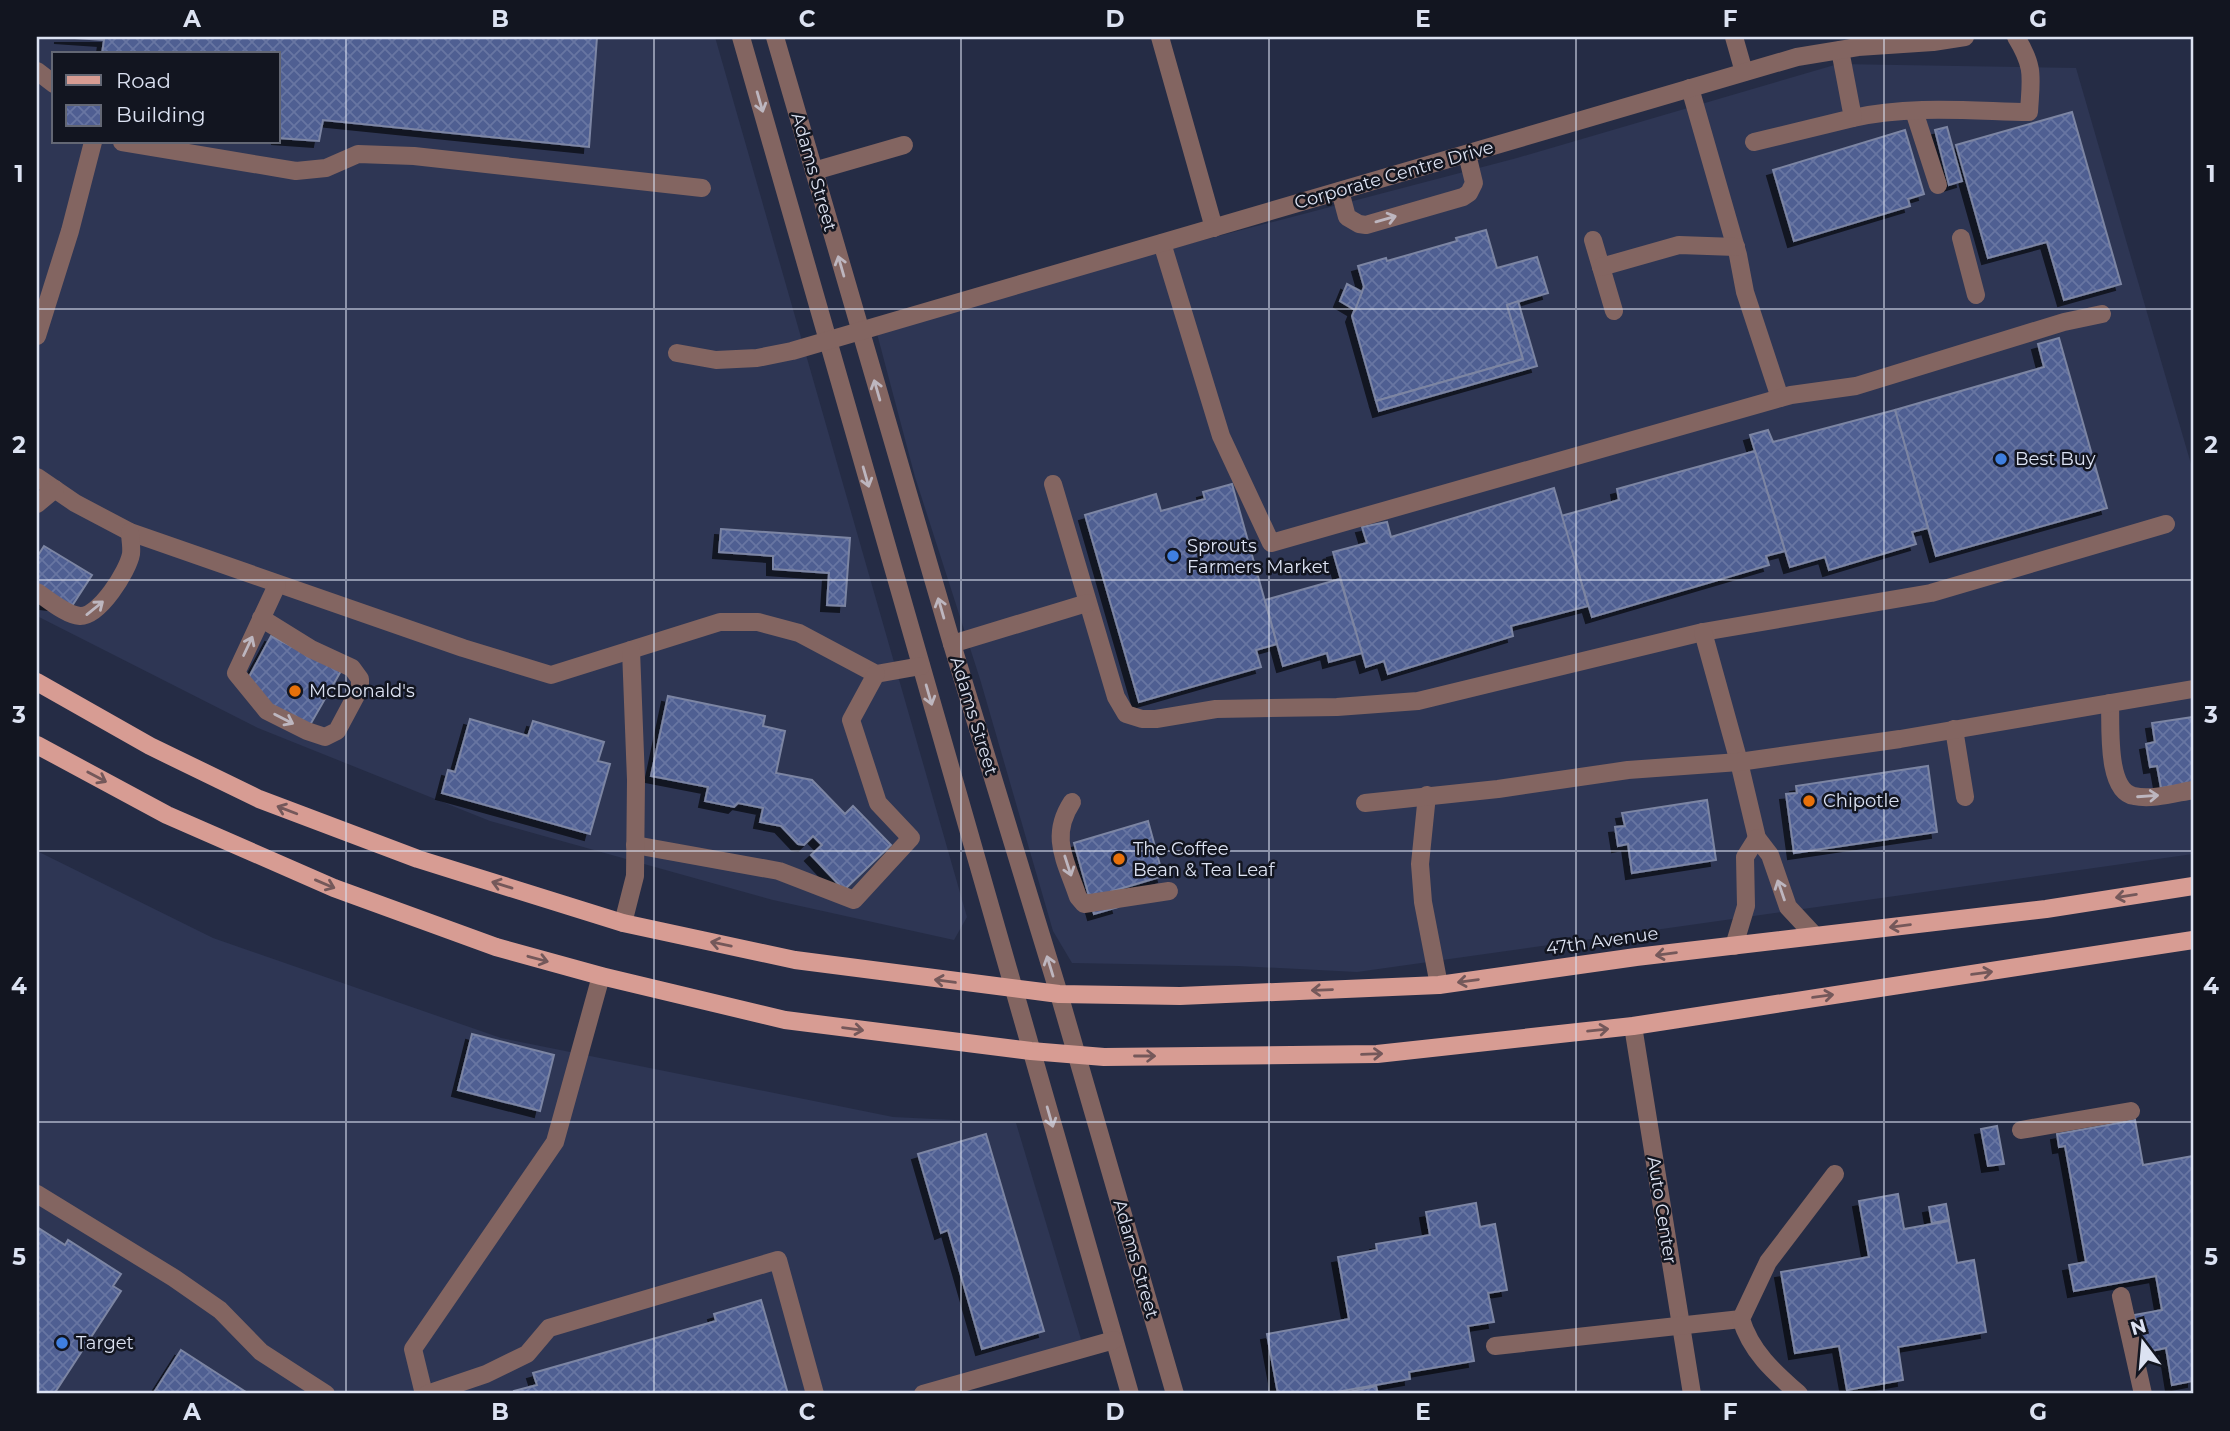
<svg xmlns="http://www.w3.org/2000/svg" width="2230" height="1431" font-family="Montserrat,sans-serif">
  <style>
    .built { fill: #2e3654; fill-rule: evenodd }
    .building { fill: url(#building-cross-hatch); stroke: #7c85a3; stroke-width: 2; filter: url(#shadow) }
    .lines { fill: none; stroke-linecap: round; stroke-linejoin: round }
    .minor { stroke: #836561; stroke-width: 18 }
    .major { stroke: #d79c93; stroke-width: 18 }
    .oneway { stroke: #bdb6bf }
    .oneway2 { stroke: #74585a }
    .grid { fill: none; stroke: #dce2f2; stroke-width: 2; stroke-opacity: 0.55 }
    .shop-dot { fill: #3f7fe0; stroke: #121520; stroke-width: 2.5 }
    .food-dot { fill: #e8710a; stroke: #121520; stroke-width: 2.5 }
    .labels { text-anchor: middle; stroke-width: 5; stroke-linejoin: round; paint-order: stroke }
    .street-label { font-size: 18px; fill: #dce2f2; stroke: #121520 }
    .poi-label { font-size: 18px; fill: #dce2f2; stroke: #121520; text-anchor: start }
    .neatline { fill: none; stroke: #dce2f2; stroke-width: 2.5 }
    .grid-label { font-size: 23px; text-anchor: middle; font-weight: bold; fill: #dce2f2 }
  </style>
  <defs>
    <pattern id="building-cross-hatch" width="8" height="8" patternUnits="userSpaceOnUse" patternTransform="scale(1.75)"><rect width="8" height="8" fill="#4f5e92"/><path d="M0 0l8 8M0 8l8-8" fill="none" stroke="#6875a2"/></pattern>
    <filter id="shadow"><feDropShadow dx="-6" dy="6" stdDeviation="0" flood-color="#0009"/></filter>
  </defs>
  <rect width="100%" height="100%" fill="#252c45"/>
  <g class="built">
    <path d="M37 37H715L967 917 954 940 773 900 490 821 258 728 37 616ZM54 54H278V142H54Z"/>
    <path d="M1838 64 2076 68 2193 471V854L1357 972 1238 966 1072 963 1053 931 980 679 915 477 875 326 1517 158Z"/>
    <path d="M37 851 213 938 501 1038 893 1117 1016 1123 1086 1356 950 1394H37Z"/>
  </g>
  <g class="building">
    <path d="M60 37H597L589 147 323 120 319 141 278 138V54H102L104 40Z"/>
    <path d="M2072 112 2121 284 2064 300 2047 242 1988 258 1956 145Z"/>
    <path d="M1947 127 1962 181 1949 185 1935 130Z"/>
    <path d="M1905 130 1924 194 1908 199 1910 206 1794 241 1773 170Z"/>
    <path d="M1486 230 1497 268 1537 257 1548 293 1507 305 1523 359 1376 401 1352 316 1364 287 1358 266 1386 258 1387 261 1457 241 1456 238Z"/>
    <path d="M1347 284 1362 292 1355 310 1340 301Z"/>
    <path d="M1518 301 1537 366 1379 411 1376 401 1523 359 1507 305Z"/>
    <path d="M2059 338 2107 508 1936 556 1895 410 2044 367 2038 344Z"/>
    <path d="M1895 410 1928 528 1912 532 1916 544 1829 570 1825 557 1790 567 1750 435 1768 430 1773 442Z"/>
    <path d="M1755 451 1785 551 1766 556 1769 565 1592 617 1561 516 1619 500 1617 489Z"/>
    <path d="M1232 484 1277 644 1256 650 1261 667 1139 702 1085 515 1156 494 1161 511 1205 499 1203 492Z"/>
    <path d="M1554 488 1588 606 1511 626 1513 636 1388 674 1384 661 1366 667 1333 552 1367 543 1362 527 1387 522 1391 537Z"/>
    <path d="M721 529 850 538 845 606 827 605 829 573 773 569V556L719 552Z"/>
    <path d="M44 546 92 575 72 606 37 602V557Z"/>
    <path d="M1340 579 1362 653 1329 662 1327 653 1283 666 1265 600Z"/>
    <path d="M271 636 341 671 310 725 270 704 249 677Z"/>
    <path d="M668 696 765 716 763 726 785 731 776 773 812 780 845 814 853 806 891 845 844 890 811 855 822 845 813 836 804 845 798 844 781 826 760 822 763 808 738 803 734 807 705 801 708 787 651 776Z"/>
    <path d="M2193 717V783L2161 788 2157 766 2150 767 2146 744 2155 742 2152 723Z"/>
    <path d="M470 719 528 736 533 721 604 742 598 761 610 764 590 834 442 793 448 770 455 772Z"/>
    <path d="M1928 766 1937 832 1794 853 1786 794 1797 793 1796 786Z"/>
    <path d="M1707 800 1716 860 1632 873 1628 844 1618 846 1615 827 1625 826 1622 813Z"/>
    <path d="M1148 821 1163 876 1113 891 1118 907 1094 914 1074 843Z"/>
    <path d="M472 1034 554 1055 540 1111 458 1090Z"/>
    <path d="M2135 1120 2143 1165 2193 1156V1381L2172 1385 2166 1348 2141 1353 2134 1315 2162 1310 2156 1276 2074 1291 2069 1265 2086 1262 2065 1146 2059 1147 2057 1134Z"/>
    <path d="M1997 1126 2004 1164 1988 1166 1981 1129Z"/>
    <path d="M986 1134 1044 1331 982 1349 948 1230 941 1233 918 1154Z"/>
    <path d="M1898 1194 1904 1229 1949 1221 1957 1263 1974 1260 1986 1332 1898 1347 1903 1380 1847 1390 1839 1346 1795 1353 1781 1272 1869 1257 1859 1201Z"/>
    <path d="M1476 1203 1480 1227 1495 1224 1507 1290 1488 1293 1494 1322 1468 1326 1474 1361 1409 1372 1410 1379 1325 1394H1278L1267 1334 1349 1319 1338 1257 1377 1250 1376 1244 1430 1235 1426 1212Z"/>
    <path d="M1946 1204 1949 1220 1932 1223 1929 1207Z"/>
    <path d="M37 1227 65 1245 68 1240 121 1274 113 1286 121 1291 54 1394H37Z"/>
    <path d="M761 1300 788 1394H515L514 1391 537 1385 533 1373 716 1321 714 1314Z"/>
    <path d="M181 1350 249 1394H153Z"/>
    <path d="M1376 1386 1378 1394H1348V1392Z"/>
  </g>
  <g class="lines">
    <g class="minor">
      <path d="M741 37 1130 1394"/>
      <path d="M775 37 952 644 1059 994 1175 1394"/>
      <path d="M1160 37 1214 228"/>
      <path d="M1734 37 1744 72"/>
      <path d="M37 71 54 84"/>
      <path d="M1690 88 1738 255 1745 292 1780 398"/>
      <path d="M1914 111 1938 185"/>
      <path d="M1853 118C1910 105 1971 111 2029 112 2031 77 2035 68 2016 37"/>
      <path d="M122 142 296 171 326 168 358 154 414 156 702 188"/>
      <path d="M1754 142 1853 118 1840 50"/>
      <path d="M814 171 904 145"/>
      <path d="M1340 191 1347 217 1359 224 1366 225 1463 197 1469 193 1474 183 1467 154"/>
      <path d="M1961 238 1976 295"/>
      <path d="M1593 240 1614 311"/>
      <path d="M1162 243 1221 436 1271 543 1791 395 1856 386 2064 322 2102 314"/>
      <path d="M1601 267 1679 245 1736 247"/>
      <path d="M37 336 70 231 93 142"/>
      <path d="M677 353 716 360 757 358 792 351 1797 57 1858 47 1933 42 1965 37"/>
      <path d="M37 477 75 503 130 532 463 648 551 675 720 622H758L799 633 876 674 921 666"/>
      <path d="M1053 484 1116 697 1126 714 1142 719H1156L1216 709 1337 707 1418 701 1703 632 1931 593 2166 524"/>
      <path d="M37 504 55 489"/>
      <path d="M37 592C49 600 66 615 80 616 99 617 128 571 131 554 132 547 130 539 130 532"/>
      <path d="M261 618 311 649 352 668 360 679V688L337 731 325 737 307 731 267 711 236 673 277 585"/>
      <path d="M1703 632 1739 762 1757 838 1770 855 1788 907 1815 936"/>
      <path d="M952 644 1087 603"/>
      <path d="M2110 703C2111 726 2106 791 2134 796 2152 800 2175 793 2193 790"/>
      <path d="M1954 729 1965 797"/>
      <path d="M1427 795 1420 864 1423 902 1439 985"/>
      <path d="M1072 802C1049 837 1066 861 1078 897L1084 904 1169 891"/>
      <path d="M1365 803 1498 789 1628 770 1739 762 1900 739 2193 689"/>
      <path d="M635 845 779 871 854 900 911 838 878 803 851 720 876 674"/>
      <path d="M623 923 635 876 636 780 631 650"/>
      <path d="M1734 946 1746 906 1745 857 1757 838"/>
      <path d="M1633 1026 1692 1394"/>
      <path d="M2021 1130 2131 1111"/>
      <path d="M37 1194 174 1278 220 1310 261 1352 326 1394"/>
      <path d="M2121 1296 2143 1394"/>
      <path d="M1495 1346 1741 1319"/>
      <path d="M424 1394 413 1349 555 1142 601 976"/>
      <path d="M427 1394 486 1374 527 1354 549 1328 778 1260 815 1394"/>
      <path d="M923 1394 1114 1340"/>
      <path d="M1799 1394C1774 1372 1751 1352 1741 1319L1768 1262 1835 1174"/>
    </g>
    <g class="major">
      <path d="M37 682 150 746 259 799 418 859 623 923 795 960 1059 994 1180 996 1439 985 1636 957 2046 909 2193 886"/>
      <path d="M37 745 167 815 334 888 496 947 601 976 785 1020 1031 1051 1104 1057 1377 1054 1633 1026 2193 940"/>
    </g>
  </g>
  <defs><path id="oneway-shaft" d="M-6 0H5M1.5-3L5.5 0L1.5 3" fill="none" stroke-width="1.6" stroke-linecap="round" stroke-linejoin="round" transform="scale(1.75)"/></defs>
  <g class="oneway">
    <use href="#oneway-shaft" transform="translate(760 102) rotate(74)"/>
    <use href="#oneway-shaft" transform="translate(1386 219) rotate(-16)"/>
    <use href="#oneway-shaft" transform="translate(841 266) rotate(-106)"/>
    <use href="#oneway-shaft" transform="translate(877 390) rotate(-106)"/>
    <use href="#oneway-shaft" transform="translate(866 477) rotate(74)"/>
    <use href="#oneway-shaft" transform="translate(95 608) rotate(-39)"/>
    <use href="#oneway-shaft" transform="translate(941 608) rotate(-106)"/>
    <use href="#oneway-shaft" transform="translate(248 646) rotate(-65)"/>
    <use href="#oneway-shaft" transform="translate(929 695) rotate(74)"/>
    <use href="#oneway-shaft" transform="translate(284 719) rotate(27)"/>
    <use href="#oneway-shaft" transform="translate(2148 796) rotate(-4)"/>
    <use href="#oneway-shaft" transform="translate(1068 866) rotate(72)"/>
    <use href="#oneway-shaft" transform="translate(1781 890) rotate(-109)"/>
    <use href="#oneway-shaft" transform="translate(1050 966) rotate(-107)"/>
    <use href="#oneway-shaft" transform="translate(1050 1117) rotate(74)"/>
  </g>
  <g class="oneway2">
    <use href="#oneway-shaft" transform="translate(97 777) rotate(28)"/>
    <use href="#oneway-shaft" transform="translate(287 810) rotate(-159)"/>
    <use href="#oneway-shaft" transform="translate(325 884) rotate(23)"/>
    <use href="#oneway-shaft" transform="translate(502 885) rotate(-163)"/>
    <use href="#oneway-shaft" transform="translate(2126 896) rotate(171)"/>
    <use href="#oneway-shaft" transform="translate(1900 926) rotate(173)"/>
    <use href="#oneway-shaft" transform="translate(721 944) rotate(-168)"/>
    <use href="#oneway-shaft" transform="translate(1666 954) rotate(173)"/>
    <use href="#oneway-shaft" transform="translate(538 959) rotate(15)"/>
    <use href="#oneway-shaft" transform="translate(1982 973) rotate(-8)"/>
    <use href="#oneway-shaft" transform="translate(945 981) rotate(-172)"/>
    <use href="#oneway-shaft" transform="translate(1468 981) rotate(172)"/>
    <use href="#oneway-shaft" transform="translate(1322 990) rotate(178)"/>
    <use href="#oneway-shaft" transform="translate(1823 996) rotate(-8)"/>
    <use href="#oneway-shaft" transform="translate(853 1029) rotate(7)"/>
    <use href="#oneway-shaft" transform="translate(1598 1030) rotate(-6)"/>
    <use href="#oneway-shaft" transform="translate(1372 1054) rotate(-2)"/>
    <use href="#oneway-shaft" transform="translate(1145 1056)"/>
  </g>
  <path class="grid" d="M346 37V1394M654 37V1394M961 37V1394M1269 37V1394M1576 37V1394M1884 37V1394M37 309H2193M37 580H2193M37 851H2193M37 1122H2193"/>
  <g class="shop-dot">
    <circle cx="2001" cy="459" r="7"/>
    <circle cx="1173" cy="556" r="7"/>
    <circle cx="62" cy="1343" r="7"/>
  </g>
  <g class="food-dot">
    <circle cx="295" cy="691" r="7"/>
    <circle cx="1809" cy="801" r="7"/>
    <circle cx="1119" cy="859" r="7"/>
  </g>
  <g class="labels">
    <g class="street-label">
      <text transform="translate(814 172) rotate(74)" y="6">Adams Street</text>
      <text transform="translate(1394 175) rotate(-16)" y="6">Corporate Centre Drive</text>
      <text transform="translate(974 716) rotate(73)" y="6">Adams Street</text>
      <text transform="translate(1602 941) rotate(-8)" y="6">47th Avenue</text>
      <text transform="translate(1662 1210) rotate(81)" y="6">Auto Center</text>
      <text transform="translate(1136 1259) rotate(74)" y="6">Adams Street</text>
    </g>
    <g class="poi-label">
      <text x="2015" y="465">Best Buy</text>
      <text x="1187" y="552">Sprouts<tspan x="1187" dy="21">Farmers Market</tspan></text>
      <text x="309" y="697">McDonald's</text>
      <text x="1823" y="807">Chipotle</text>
      <text x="1133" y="855">The Coffee<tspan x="1133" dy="21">Bean &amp; Tea Leaf</tspan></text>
      <text x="76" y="1349">Target</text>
    </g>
  </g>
  <rect width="2230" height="1431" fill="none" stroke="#121520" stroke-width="77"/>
  <rect x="52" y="52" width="228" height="91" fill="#121520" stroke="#636774" stroke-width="2"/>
  <rect x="66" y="75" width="35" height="10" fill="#d79c93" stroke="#636774" stroke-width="2"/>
  <text x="116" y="88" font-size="21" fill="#dce2f2">Road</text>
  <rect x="66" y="105" width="35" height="21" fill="url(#building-cross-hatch)" stroke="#636774" stroke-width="2"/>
  <text x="116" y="122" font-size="21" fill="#dce2f2">Building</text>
  <g transform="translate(2143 1343) rotate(344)" stroke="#121520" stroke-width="5" paint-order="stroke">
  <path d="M0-5L12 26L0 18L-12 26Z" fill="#dce2f2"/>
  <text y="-10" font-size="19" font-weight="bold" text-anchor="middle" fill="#dce2f2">N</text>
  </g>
  <rect x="38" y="38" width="2154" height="1354" class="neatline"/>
  <g class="grid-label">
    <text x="192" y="27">A</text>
    <text x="500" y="27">B</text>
    <text x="807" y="27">C</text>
    <text x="1115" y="27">D</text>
    <text x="1423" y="27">E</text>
    <text x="1730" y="27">F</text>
    <text x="2038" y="27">G</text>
    <text x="19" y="182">1</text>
    <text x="2211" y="182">1</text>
    <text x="19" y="453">2</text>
    <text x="2211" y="453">2</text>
    <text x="19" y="723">3</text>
    <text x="2211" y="723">3</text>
    <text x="19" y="994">4</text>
    <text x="2211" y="994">4</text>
    <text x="19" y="1265">5</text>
    <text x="2211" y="1265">5</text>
    <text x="192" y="1420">A</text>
    <text x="500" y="1420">B</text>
    <text x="807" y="1420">C</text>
    <text x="1115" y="1420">D</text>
    <text x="1423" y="1420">E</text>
    <text x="1730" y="1420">F</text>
    <text x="2038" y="1420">G</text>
  </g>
</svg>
